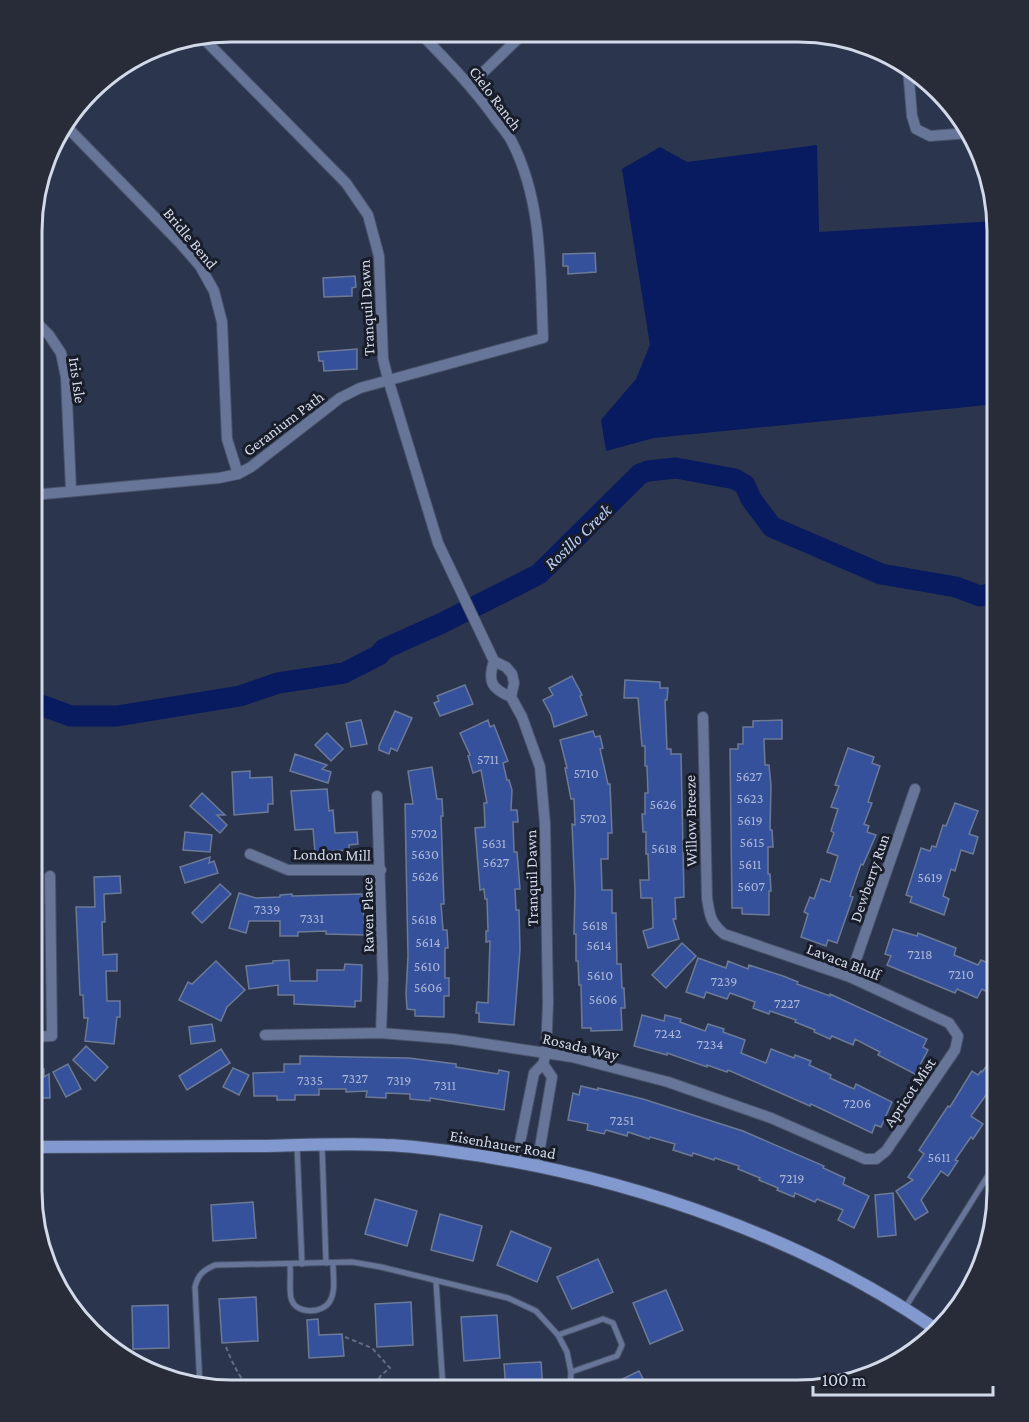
<svg xmlns="http://www.w3.org/2000/svg" width="1029" height="1422" font-family="'Crimson Pro',serif">
  <style>
    .water { fill: #081a60 }
    .lines { fill: none; stroke-linecap: round; stroke-linejoin: round }
    .river { stroke: #081a60; stroke-width: 21 }
    .building { fill: #35519b; stroke: #6d7a96; stroke-width: 1.5 }
    .service-casing { stroke: #49536a; stroke-width: 7 }
    .minor-casing { stroke: #49536a; stroke-width: 12 }
    .secondary-casing { stroke: #49536a; stroke-width: 14 }
    .path { stroke: #636c82; stroke-width: 2; stroke-dasharray: 4.5 3; stroke-linecap: butt }
    .service { stroke: #677698; stroke-width: 5 }
    .minor { stroke: #677698; stroke-width: 10 }
    .secondary { stroke: #8299d0; stroke-width: 12 }
    .labels { text-anchor: middle; stroke-width: 6; stroke-linejoin: round; paint-order: stroke }
    .number-label { font-size: 14px; fill: #abb7d6 }
    .street-label { font-size: 16px; fill: #d2d9e9; stroke: #181d29 }
    .water-label { font-size: 18px; font-style: italic; fill: #bccff9; stroke: #181d29 }
    .rim { fill: none; stroke: #d2d9e9; stroke-width: 3 }
  </style>
  <rect width="100%" height="100%" fill="#2b354e"/>
  <path class="water" d="M817 145 819 232 995 221 997 231V404L654 438 606 451 601 420 636 379 650 345 622 169 660 147 687 162Z"/>
  <g class="lines">
    <path class="river" d="M32 702 71 716H117L240 696 278 683 344 673 379 655 384 649 442 623 539 574 640 474 648 471 676 468 735 479 745 485 751 499 772 527 881 574 956 587 980 596 997 592"/>
  </g>
  <g class="building">
    <path d="M595 253 596 272 568 274V266H563V254Z"/>
    <path d="M355 276 356 287 352 288V296L324 297 323 278Z"/>
    <path d="M357 349V369L324 371 323 361H319L318 352Z"/>
    <path d="M572 676 582 695 580 696 587 715 554 727 551 715 543 700 553 695 549 688Z"/>
    <path d="M625 680 660 682V688H668L667 700H665L667 749H671V754H681L684 897 675 898 676 919H673L679 939 648 948 643 931 653 928 652 898H641L640 880H649L648 854H646V832H643L642 814H645V793H648L647 766H645V746H642L638 698H624Z"/>
    <path d="M465 685 473 704 440 716 434 703 439 701 437 696Z"/>
    <path d="M395 711 412 718 397 751 391 748 389 754 379 750V746Z"/>
    <path d="M361 720 367 744 351 747 346 723Z"/>
    <path d="M488 720 490 727 494 725 508 761 503 763 507 780H509L512 790 511 810H517L518 822H513L514 852H517L520 889H515L516 910H519L520 950 514 1025 479 1022V1013H476L477 1002 488 1003 490 941 486 942V931H488L487 899H485L484 889 480 890 475 828 485 827 484 803H487L481 770 473 773 468 756 470 755 460 733Z"/>
    <path d="M782 720V739H764L765 765H769L771 786 770 830H772L773 847H768V874H770L771 891H769V915L742 914V908H732L730 749H738V744H743V727H753V721Z"/>
    <path d="M593 731 595 737 600 736 603 748 600 749 608 784H610L612 833H608V859H601L602 890H612V913H616L617 964H621L622 988H624L625 1008H621L622 1030 591 1031V1028H582L581 985H579L578 961H576V934H574L575 891 572 824 575 825 574 799H571L565 768H567L560 740Z"/>
    <path d="M327 733 343 749 331 761 315 745Z"/>
    <path d="M848 748 874 757 872 763 880 766 868 802 872 803 864 824 869 826 867 832 876 835 863 865 861 864 850 896 853 897 837 943 828 940 826 946 801 937 808 914 804 912 810 897 814 899 821 879 830 882 838 856 827 852 834 833 831 831 838 809 831 807 839 786 835 785Z"/>
    <path d="M295 754 327 765 322 769 331 772 328 783 290 771Z"/>
    <path d="M432 767 437 799H442L443 816H441L444 904H441L443 930H447L448 948H445V978H449V996H444V1017L415 1016V1010L407 1009 406 994 408 956 405 804H413L408 771Z"/>
    <path d="M250 771V778L272 777 273 804H268V812L234 815 232 772Z"/>
    <path d="M327 789 329 811 333 810 335 833 357 832 358 844 349 845V850L315 852 313 829 295 830 291 791Z"/>
    <path d="M202 793 225 815H217L227 825 220 833 190 806Z"/>
    <path d="M955 803 978 811 969 834 978 837 973 854 961 850 955 871 951 869 943 896 949 899 944 915 910 902 912 897 906 895 921 848 930 851 932 846 936 847 943 825 946 826Z"/>
    <path d="M185 832 212 835 210 852 183 850Z"/>
    <path d="M210 857 209 863 214 861 218 873 185 883 180 867Z"/>
    <path d="M120 876 121 893 104 894 105 922H102L103 955 117 954V971H106L107 1001H120V1017H117L114 1044 85 1041 88 1018H84L83 995H80L76 907H95L94 877Z"/>
    <path d="M220 884 231 894 202 923 192 913Z"/>
    <path d="M239 893 256 898 280 897V895L292 894V896L362 894 365 935 326 934V931L298 932V936H280V921H249L246 933 229 928Z"/>
    <path d="M893 929 917 936 918 933 956 948 954 955 978 965 981 960 997 967 987 992 982 989 977 998 957 989 955 993 887 965 891 956 885 954Z"/>
    <path d="M682 943 696 956 666 988 652 975Z"/>
    <path d="M698 958 726 968 728 961 748 969 749 965 783 976 798 982 797 984 830 996V994L927 1039 923 1047 928 1050 915 1074 878 1055 880 1052 855 1039 853 1045 832 1036 830 1039 814 1032 815 1030 795 1022 796 1020 770 1011 769 1014 753 1008 755 1002 730 993 727 999 706 992 704 998 686 992Z"/>
    <path d="M289 960 290 981H317V970H344L345 964 362 965 361 1001H355V1007L294 1004V995H278V985L249 989 246 966 273 963V961Z"/>
    <path d="M216 961 245 990 227 1007 221 1021 179 1000 188 982 192 984Z"/>
    <path d="M642 1015 664 1021 665 1015 681 1019 680 1022 705 1031 708 1024 724 1029 723 1032 745 1040 741 1053 766 1063 771 1049 794 1058 795 1055 811 1061 809 1065 831 1075 830 1078 854 1089 856 1084 892 1102 881 1127 875 1125 872 1133 811 1104 810 1106 728 1070 727 1072 707 1065V1067L667 1053V1055L634 1046Z"/>
    <path d="M212 1024 215 1041 191 1044 189 1027Z"/>
    <path d="M86 1046 108 1067 95 1081 73 1060Z"/>
    <path d="M221 1049 230 1063 187 1090 179 1076Z"/>
    <path d="M997 1052V1102L986 1095 971 1116 983 1124 973 1139 971 1137 955 1160 958 1161 948 1176 941 1171 921 1200 928 1212 915 1220 896 1191 913 1180 908 1177 924 1154 919 1150 948 1106 950 1107 972 1071 978 1075 981 1071 982 1072Z"/>
    <path d="M300 1056 409 1058 456 1064V1067L498 1074 499 1070 509 1072 504 1110 430 1098V1101L410 1099V1094L386 1093V1098L366 1097 367 1091 346 1092V1089H319V1095H295V1100H277V1096H254L253 1073 284 1072V1064H300Z"/>
    <path d="M68 1064 81 1089 66 1097 53 1072Z"/>
    <path d="M233 1068 249 1075 239 1095 223 1087Z"/>
    <path d="M32 1069H44V1077L49 1074 50 1098H32Z"/>
    <path d="M581 1086 598 1090V1088L643 1099 743 1131 824 1166 823 1168 845 1178 843 1184 869 1196 854 1228 838 1220 843 1210 817 1199 815 1202 795 1193 794 1197 777 1190 778 1188 759 1180 760 1178 738 1169 739 1166 715 1158 714 1160 693 1153 692 1156 673 1150 675 1144 650 1137 649 1139 628 1132 627 1136 606 1130 604 1134 587 1130 588 1124 568 1120 573 1093 579 1095Z"/>
    <path d="M893 1193 896 1235 878 1237 875 1195Z"/>
    <path d="M375 1199 417 1211 407 1246 365 1234Z"/>
    <path d="M253 1202 256 1238 213 1241 211 1205Z"/>
    <path d="M440 1214 482 1226 473 1261 431 1250Z"/>
    <path d="M511 1231 551 1248 537 1282 497 1265Z"/>
    <path d="M598 1259 613 1292 572 1309 557 1277Z"/>
    <path d="M666 1290 683 1330 650 1344 633 1303Z"/>
    <path d="M256 1297 258 1341 222 1343 219 1299Z"/>
    <path d="M411 1302 413 1345 377 1347 375 1304Z"/>
    <path d="M168 1305 169 1348 133 1349 132 1306Z"/>
    <path d="M497 1315 500 1358 464 1361 461 1317Z"/>
    <path d="M318 1319 319 1335 342 1334 344 1356 309 1358 307 1320Z"/>
    <path d="M541 1362 543 1390H506L504 1364Z"/>
    <path d="M639 1371 649 1390H600Z"/>
  </g>
  <g class="lines">
    <g class="service-casing">
      <g id="service">
        <path d="M297 1145 302 1264"/>
        <path d="M322 1145 326 1263"/>
        <path d="M290 1265C291 1275 289 1288 291 1298 295 1315 323 1314 330 1301 336 1291 333 1275 333 1263"/>
        <path d="M436 1281 443 1389"/>
        <path d="M905 1308 997 1161"/>
        <path d="M558 1335 603 1319 613 1323 622 1345 617 1356 571 1372"/>
        <path d="M200 1387 195 1287C198 1274 204 1270 215 1265L352 1262 381 1267 508 1298 536 1311 558 1335 567 1352 571 1372 570 1390"/>
      </g>
    </g>
    <g class="minor-casing">
      <g id="minor">
        <path d="M201 36 346 183 368 215 379 256 383 359 388 379 438 543 494 661C487 682 492 689 511 697"/>
        <path d="M908 68 912 116 916 129 930 136 969 133"/>
        <path d="M470 85 525 32"/>
        <path d="M64 124 180 243 200 266 214 291 222 322 227 439 238 474"/>
        <path d="M33 319 49 335 61 353 66 377 71 490"/>
        <path d="M33 495 219 478 238 474 251 467 340 398 360 388 543 338C540 271 543 201 511 140 506 131 498 123 492 114 470 84 445 59 419 32"/>
        <path d="M494 661 506 667 512 674 514 683 511 697 522 717 540 767 545 824 548 1003 546 1053 543 1064 534 1073 516 1162"/>
        <path d="M377 796 383 979 381 1033"/>
        <path d="M250 854 288 870H381"/>
        <path d="M850 977 915 789"/>
        <path d="M265 1035 381 1033 453 1039 572 1057 668 1082 771 1118 865 1159H876L886 1151 955 1050 958 1036 949 1023 850 977 724 934C710 922 710 916 707 898L703 717"/>
        <path d="M32 1037 52 1036 50 876"/>
        <path d="M537 1165 552 1077 543 1064"/>
      </g>
    </g>
    <g class="secondary-casing">
      <path id="secondary" d="M32 1147C110 1147 189 1146 267 1146 307 1145 346 1143 385 1145 420 1146 455 1152 488 1157 640 1182 807 1240 934 1328"/>
    </g>
    <g class="path">
      <path d="M345 1337 372 1348 390 1368 381 1375 373 1389"/>
      <path d="M226 1347C232 1362 239 1378 251 1389"/>
    </g>
    <use href="#service" class="service"/>
    <use href="#minor" class="minor"/>
    <use href="#secondary" class="secondary"/>
  </g>
  <g class="labels">
    <g class="number-label">
      <text x="488" y="764">5711</text>
      <text x="586" y="778">5710</text>
      <text x="749" y="781">5627</text>
      <text x="750" y="803">5623</text>
      <text x="663" y="809">5626</text>
      <text x="593" y="823">5702</text>
      <text x="750" y="825">5619</text>
      <text x="424" y="838">5702</text>
      <text x="752" y="847">5615</text>
      <text x="494" y="848">5631</text>
      <text x="664" y="853">5618</text>
      <text x="425" y="859">5630</text>
      <text x="496" y="867">5627</text>
      <text x="750" y="869">5611</text>
      <text x="425" y="881">5626</text>
      <text x="930" y="882">5619</text>
      <text x="751" y="891">5607</text>
      <text x="267" y="914">7339</text>
      <text x="312" y="923">7331</text>
      <text x="424" y="924">5618</text>
      <text x="595" y="930">5618</text>
      <text x="428" y="947">5614</text>
      <text x="599" y="950">5614</text>
      <text x="920" y="959">7218</text>
      <text x="427" y="971">5610</text>
      <text x="961" y="979">7210</text>
      <text x="600" y="980">5610</text>
      <text x="724" y="986">7239</text>
      <text x="428" y="992">5606</text>
      <text x="603" y="1004">5606</text>
      <text x="787" y="1008">7227</text>
      <text x="668" y="1038">7242</text>
      <text x="710" y="1049">7234</text>
      <text x="355" y="1083">7327</text>
      <text x="310" y="1085">7335</text>
      <text x="399" y="1085">7319</text>
      <text x="445" y="1090">7311</text>
      <text x="857" y="1108">7206</text>
      <text x="622" y="1125">7251</text>
      <text x="939" y="1162">5611</text>
      <text x="792" y="1183">7219</text>
    </g>
    <g class="street-label">
      <text transform="translate(496 98) rotate(53)" y="6">Cielo Ranch</text>
      <text transform="translate(191 238) rotate(50)" y="6">Bridle Bend</text>
      <text transform="translate(366 308) rotate(-93)" y="6">Tranquil Dawn</text>
      <text transform="translate(78 380) rotate(82)" y="6">Iris Isle</text>
      <text transform="translate(283 423) rotate(-37)" y="6">Geranium Path</text>
      <text transform="translate(690 821) rotate(-91)" y="6">Willow Breeze</text>
      <text transform="translate(332 854) rotate(1)" y="6">London Mill</text>
      <text transform="translate(531 878) rotate(-91)" y="6">Tranquil Dawn</text>
      <text transform="translate(869 878) rotate(-71)" y="6">Dewberry Run</text>
      <text transform="translate(367 915) rotate(-91)" y="6">Raven Place</text>
      <text transform="translate(844 961) rotate(21)" y="6">Lavaca Bluff</text>
      <text transform="translate(581 1046) rotate(13)" y="6">Rosada Way</text>
      <text transform="translate(909 1092) rotate(-56)" y="6">Apricot Mist</text>
      <text transform="translate(503 1144) rotate(10)" y="6">Eisenhauer Road</text>
    </g>
    <g class="water-label">
      <text transform="translate(578 537) rotate(-44)" y="6">Rosillo Creek</text>
    </g>
  </g>
  <path d="M0 0H1029V1422H0ZM231 42H798A189 189 0 0 1 987 231V1191A189 189 0 0 1 798 1380H231A189 189 0 0 1 42 1191V231A189 189 0 0 1 231 42Z" fill="#272c38" fill-rule="evenodd"/>
  <path class="rim" d="M231 42H798A189 189 0 0 1 987 231V1191A189 189 0 0 1 798 1380H231A189 189 0 0 1 42 1191V231A189 189 0 0 1 231 42Z"/>
  <path d="M813 1386v9h180v-9" fill="none" stroke="#d2d9e9" stroke-width="3"/>
  <text x="822" y="1386" font-size="18" fill="#d2d9e9" stroke="#181d29" stroke-width="4.5" paint-order="stroke">100 m</text>
</svg>
